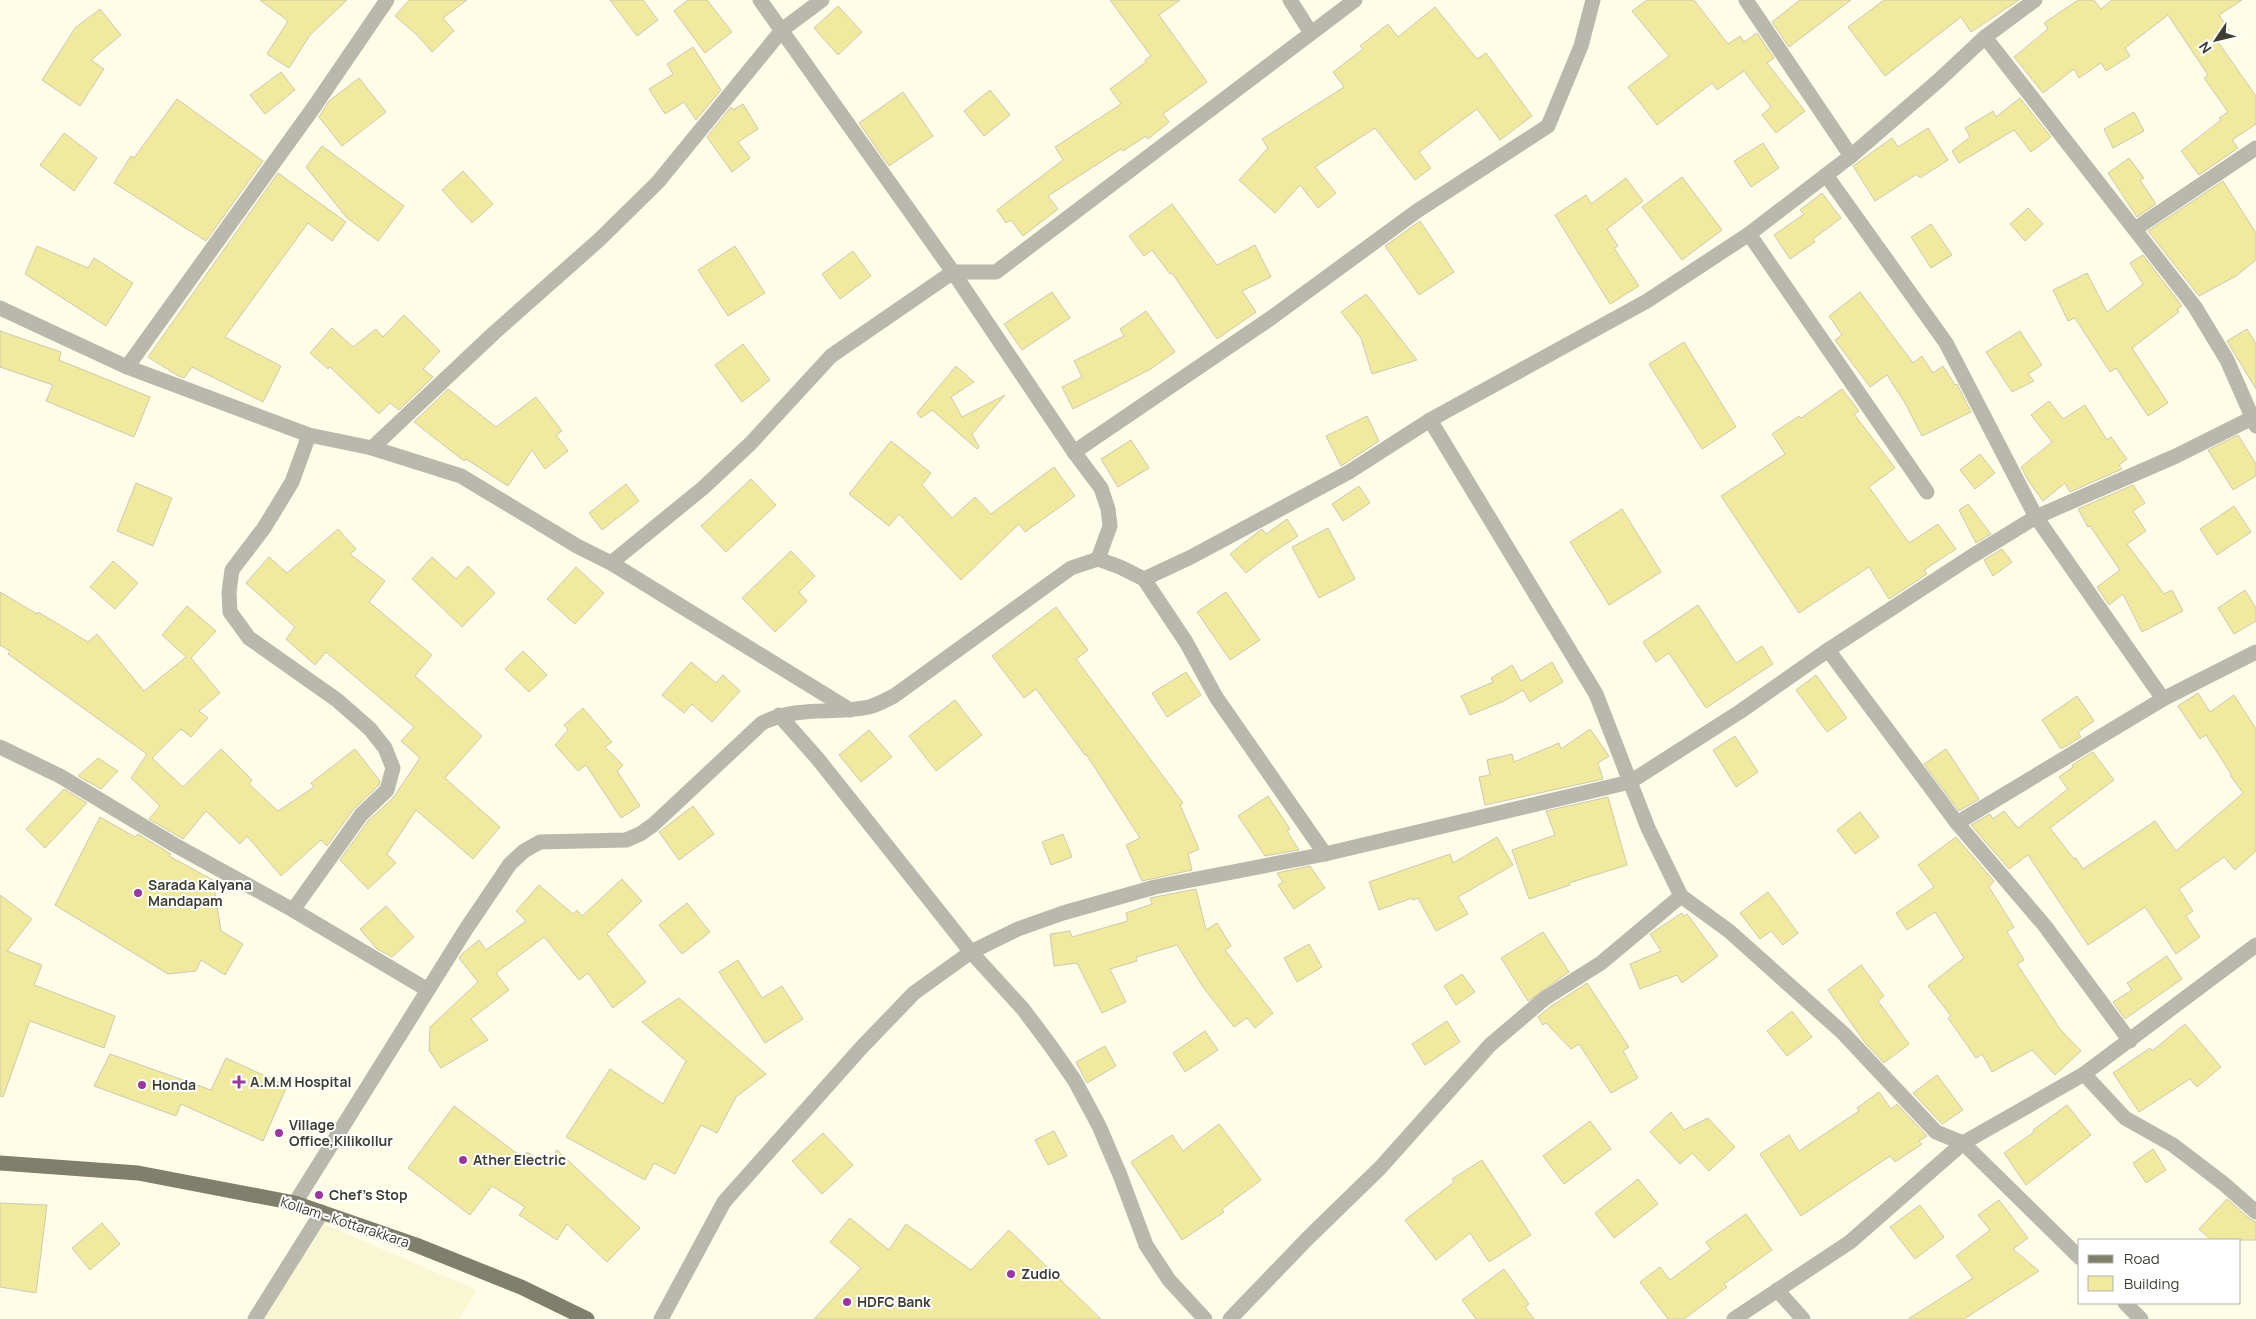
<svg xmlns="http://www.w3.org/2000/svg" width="2256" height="1319" font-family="Manrope,sans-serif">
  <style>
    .built { fill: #f9f6d4 }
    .building { fill: #f1e99e; stroke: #cccab0 }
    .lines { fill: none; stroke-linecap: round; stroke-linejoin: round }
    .minor { stroke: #b8b8ac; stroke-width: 15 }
    .major { stroke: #807f6b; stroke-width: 15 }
    .poi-dot { fill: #99379e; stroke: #fff; stroke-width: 2 }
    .labels { text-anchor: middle; stroke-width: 4; stroke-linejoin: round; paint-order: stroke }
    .poi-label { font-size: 14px; font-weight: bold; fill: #3e3e33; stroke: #fff; text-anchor: start }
    .street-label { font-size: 14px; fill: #3e3e33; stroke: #fff }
  </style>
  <rect width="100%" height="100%" fill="#fffde8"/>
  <path class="built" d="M324 1224 477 1290 459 1319H259Z"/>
  <g class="building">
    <path d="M260 0H347L310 35 289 68 267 54 288 21Z"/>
    <path d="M409 0H467L443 18 454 31 432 52 417 35 395 16Z"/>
    <path d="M610 0H643L658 20 637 36Z"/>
    <path d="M688 0H707L732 32 705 53 674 11Z"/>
    <path d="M1110 0H1180L1159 15 1207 82 1163 114 1169 122 1148 139 1146 136 1123 151 1121 149 1048 196 1058 209 1023 236 1011 220 1006 223 997 210 1063 160 1055 147 1121 104 1110 89 1146 62 1145 60 1151 56Z"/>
    <path d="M1647 0H1694L1728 44 1740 36 1744 42 1757 33 1774 58 1767 63 1805 111 1776 133 1762 115 1771 107 1744 71 1717 90 1712 83 1657 125 1628 87 1669 56 1632 11Z"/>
    <path d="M1800 0H1851L1789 47 1772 22Z"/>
    <path d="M1884 0H2019L1971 32 1961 17 1885 76 1848 27Z"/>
    <path d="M2078 0H2094L2101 9 2112 0H2242L2219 15 2229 30 2216 39 2256 96V124L2232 140 2238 148 2199 175 2181 151 2221 120 2219 118 2228 112 2204 78 2208 75 2168 15 2125 48 2130 56 2106 71 2101 63 2079 78 2074 69 2043 93 2014 57 2048 29 2044 23Z"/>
    <path d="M838 6 862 32 838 55 814 28Z"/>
    <path d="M1435 7 1477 59 1486 53 1532 116 1500 140 1477 109 1419 152 1431 168 1415 180 1375 128 1315 167 1336 193 1318 208 1300 185 1275 213 1239 180 1268 148 1262 139 1344 87 1333 72 1363 49 1360 46 1388 24 1398 37Z"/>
    <path d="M100 9 121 35 91 60 104 69 80 106 42 80 75 28Z"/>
    <path d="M693 47 721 90 696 120 684 102 665 114 649 89 673 74 667 64Z"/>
    <path d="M281 72 295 90 265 114 250 95Z"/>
    <path d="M359 78 386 112 342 146 319 117 329 101Z"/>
    <path d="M990 90 1010 115 984 136 964 111Z"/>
    <path d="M903 92 933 136 889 166 859 123Z"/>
    <path d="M2020 98 2051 137 2031 152 2014 130 1959 163 1952 151 1970 137 1965 128 1993 111 1996 117Z"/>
    <path d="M177 99 263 161 206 241 114 183 131 156 134 158Z"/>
    <path d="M743 104 758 129 738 142 750 158 732 172 707 137 731 107 733 110Z"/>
    <path d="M2134 112 2144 131 2113 148 2104 129Z"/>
    <path d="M1928 128 1948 160 1920 178 1917 174 1875 201 1853 166 1892 138 1898 147Z"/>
    <path d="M64 133 97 158 74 191 40 165Z"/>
    <path d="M1763 143 1779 168 1751 187 1734 161Z"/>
    <path d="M322 146 404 206 378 241 347 218 306 167Z"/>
    <path d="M2129 158 2144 178 2140 180 2156 204 2137 217 2108 173Z"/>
    <path d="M463 171 493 204 472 223 442 190Z"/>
    <path d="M278 173 346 222 332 241 308 223 225 337 281 366 263 402 192 367 184 378 180 377 148 357Z"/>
    <path d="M1682 177 1722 230 1682 260 1642 207Z"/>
    <path d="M1626 178 1643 201 1607 229 1618 246 1614 248 1639 286 1610 304 1555 215 1586 195 1591 204Z"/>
    <path d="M2223 181 2256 233V260L2236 276 2199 296 2148 231Z"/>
    <path d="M1822 193 1841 218 1813 239 1815 242 1790 259 1774 235 1804 214 1800 210Z"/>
    <path d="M1172 204 1217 265 1255 245 1271 277 1242 291 1256 312 1217 339 1172 273 1170 274 1152 250 1144 256 1129 236Z"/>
    <path d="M2028 208 2043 224 2025 241 2010 224Z"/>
    <path d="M1420 221 1454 272 1419 295 1385 246Z"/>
    <path d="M1931 224 1952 255 1931 268 1911 237Z"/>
    <path d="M37 246 88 268 94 258 133 283 106 326 25 274Z"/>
    <path d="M735 246 765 293 728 316 698 270Z"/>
    <path d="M853 251 871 276 840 299 822 274Z"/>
    <path d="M2143 255 2182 306 2177 309 2179 312 2132 348 2168 403 2148 416 2116 368 2110 372 2075 318 2068 321 2053 290 2087 273 2107 312 2143 284 2130 263Z"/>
    <path d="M1052 292 1070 318 1022 350 1004 324Z"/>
    <path d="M1860 292 1913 363 1922 356 1933 373 1943 366 1955 385 1957 384 1971 412 1922 436 1905 403 1887 375 1870 387 1835 340 1842 335 1829 316Z"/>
    <path d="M1366 294 1384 317 1417 360 1372 374 1361 338 1341 312Z"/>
    <path d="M1146 311 1175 352 1149 370 1073 409 1062 387 1082 377 1074 361 1124 336 1120 329Z"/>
    <path d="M404 315 440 351 423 369 433 377 399 410 390 403 379 414 330 367 328 369 310 353 332 328 353 347 376 329 383 337Z"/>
    <path d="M2247 329 2256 344V389L2227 341Z"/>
    <path d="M0 331 61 352 59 360 150 397 134 437 46 401 53 385 0 367Z"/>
    <path d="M2020 331 2042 365 2028 374 2034 381 2012 392 1986 352Z"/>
    <path d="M1684 342 1736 427 1702 449 1649 364Z"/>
    <path d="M743 344 770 380 742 402 715 365Z"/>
    <path d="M956 366 974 382 951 397 962 417 1005 395 972 434 979 447 977 449 932 410 921 418 917 413Z"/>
    <path d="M448 389 496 427 536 397 562 431 556 435 568 451 545 469 532 450 508 486 466 459 464 461 414 422Z"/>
    <path d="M1842 389 1859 411 1854 414 1895 468 1869 487 1909 543 1938 524 1956 549 1924 570 1927 574 1889 599 1869 567 1799 613 1721 496 1785 454 1772 434 1799 416 1801 418Z"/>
    <path d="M2049 401 2063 419 2085 405 2107 440 2111 437 2127 459 2119 465 2122 469 2070 492 2065 483 2043 501 2029 482 2021 467 2052 442 2031 415Z"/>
    <path d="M1367 416 1379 441 1341 466 1326 436Z"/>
    <path d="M2238 435 2256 464V476L2233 490 2208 450Z"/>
    <path d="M1131 440 1149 468 1118 487 1101 459Z"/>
    <path d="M891 441 931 473 922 485 952 518 975 497 991 514 1054 467 1075 496 1025 532 1019 524 961 580 899 514 889 526 849 494Z"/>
    <path d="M1980 454 1995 473 1975 489 1960 470Z"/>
    <path d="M751 479 776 505 726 552 701 526Z"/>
    <path d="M136 483 172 498 153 546 117 531Z"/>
    <path d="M626 484 639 501 602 530 589 513Z"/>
    <path d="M2133 485 2145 503 2133 511 2146 531 2127 544 2164 594 2172 590 2183 611 2142 632 2123 594 2109 605 2097 587 2120 570 2090 526 2088 527 2078 509Z"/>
    <path d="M1359 486 1370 503 1343 521 1332 504Z"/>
    <path d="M1968 504 1991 534 1976 543 1959 510Z"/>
    <path d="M2234 506 2251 532 2217 555 2200 529Z"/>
    <path d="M1622 509 1661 572 1609 605 1570 542Z"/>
    <path d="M1287 519 1298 536 1266 557 1246 573 1230 554 1258 532 1262 529 1266 534Z"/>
    <path d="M1328 528 1355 579 1319 598 1292 547Z"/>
    <path d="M338 529 356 549 350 554 385 581 369 602 432 655 415 676 482 736 445 778 500 827 473 859 416 810 387 854 396 863 368 889 340 860 368 821 393 798 420 758 401 741 414 727 326 652 315 665 286 639 295 627 246 583 269 557 287 573Z"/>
    <path d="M2002 549 2012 562 1993 576 1984 560Z"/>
    <path d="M791 551 815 576 799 592 807 601 775 632 742 598Z"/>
    <path d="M432 557 456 579 468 566 495 593 462 627 412 579Z"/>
    <path d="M113 561 138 583 115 609 90 587Z"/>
    <path d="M576 567 604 593 575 624 547 599Z"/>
    <path d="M2245 590 2256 608V621L2234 634 2218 608Z"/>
    <path d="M0 592 37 614 38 612 88 642 97 634 144 691 186 657 162 635 187 606 216 631 191 658 220 693 199 711 208 718 191 737 181 729 152 758 183 787 221 749 252 780 249 784 278 811 314 787 311 783 355 749 380 781 379 785 353 810 327 846 321 840 281 876 247 836 240 844 206 811 183 839 149 819 160 806 131 778 147 754 8 654 10 651 0 645Z"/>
    <path d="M1226 592 1260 640 1230 660 1197 612Z"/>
    <path d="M1698 605 1736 663 1762 646 1773 664 1706 708 1669 653 1656 662 1643 642Z"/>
    <path d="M1056 607 1088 650 1076 659 1183 803 1180 805 1199 849 1188 854 1192 870 1142 881 1126 845 1140 838 1086 754 1085 755 1036 689 1024 698 992 656Z"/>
    <path d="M523 651 547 675 529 692 505 669Z"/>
    <path d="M691 662 716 683 723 675 740 691 712 722 692 704 684 713 662 695Z"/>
    <path d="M1552 662 1563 682 1530 702 1523 690 1504 701 1470 715 1461 696 1493 682 1491 678 1512 665 1521 681Z"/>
    <path d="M1186 672 1201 695 1167 717 1152 693Z"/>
    <path d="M1816 675 1847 718 1827 732 1796 690Z"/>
    <path d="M2198 693 2210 712 2234 695 2256 729V851L2235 870 2224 857 2179 889 2193 911 2186 916 2200 937 2176 954 2145 907 2088 945 2028 855 2009 869 1971 825 1990 814 1993 819 2004 811 2018 828 2068 789 2059 777 2073 767 2072 765 2093 752 2114 780 2050 828 2074 859 2076 858 2083 869 2155 821 2176 851 2243 793 2230 775 2231 774 2206 735 2200 739 2178 706Z"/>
    <path d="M2077 696 2094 721 2078 732 2081 737 2061 749 2042 720Z"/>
    <path d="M955 700 982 735 936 771 909 736Z"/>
    <path d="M583 708 612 742 605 747 623 765 617 771 640 806 621 818 586 765 578 771 555 745 568 730 564 725Z"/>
    <path d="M1590 729 1609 756 1598 763 1603 779 1485 805 1479 777 1490 775 1487 760 1512 754 1514 762 1559 743 1561 749Z"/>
    <path d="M869 730 892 757 861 782 839 755Z"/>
    <path d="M1735 736 1758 772 1736 787 1713 750Z"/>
    <path d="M1946 749 1979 799 1959 811 1924 764Z"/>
    <path d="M98 758 118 771 101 789 78 776Z"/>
    <path d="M64 789 87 803 45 848 26 829Z"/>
    <path d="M1268 796 1290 829 1287 831 1299 850 1265 856 1238 816Z"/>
    <path d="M1608 797 1627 865 1569 883 1570 885 1529 899 1512 850 1555 835 1546 811Z"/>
    <path d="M693 806 714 834 679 860 659 832Z"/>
    <path d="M1860 812 1879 837 1855 854 1837 830Z"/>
    <path d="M100 817 135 837 138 834 171 854 169 856 213 880 221 931 243 944 225 975 201 960 196 971 168 974 55 905Z"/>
    <path d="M1063 834 1072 857 1051 865 1042 842Z"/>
    <path d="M1497 837 1513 865 1458 897 1468 914 1436 931 1418 898 1413 900 1412 898 1379 910 1369 882 1450 854 1453 863Z"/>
    <path d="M1956 837 1994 881 1989 887 2014 927 2007 932 2024 960 2017 964 2060 1029 2081 1051 2055 1075 2032 1050 1992 1072 1982 1054 1976 1058 1948 1018 1951 1016 1928 986 1964 958 1935 912 1907 930 1896 913 1934 887 1918 865Z"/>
    <path d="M1310 866 1325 888 1294 909 1278 885 1283 882 1277 873Z"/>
    <path d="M622 879 642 901 607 934 646 982 613 1008 588 973 579 980 544 937 496 973 509 990 471 1019 488 1040 441 1068 429 1050 430 1027 478 982 459 958 462 954 479 940 486 950 526 921 516 911 539 885 573 914 577 910 582 916Z"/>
    <path d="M1196 889 1206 930 1217 923 1231 946 1225 950 1273 1013 1255 1028 1247 1018 1234 1027 1203 987 1177 945 1136 957 1137 961 1110 969 1126 1002 1102 1013 1077 963 1054 966 1050 934 1070 931 1072 937 1128 921 1126 913 1152 904 1150 898Z"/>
    <path d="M1768 892 1798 933 1783 945 1771 931 1760 939 1740 913Z"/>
    <path d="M0 895 32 919 7 951 42 965 34 985 115 1016 104 1048 30 1021 3 1097 0 1096Z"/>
    <path d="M687 903 710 932 682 954 659 925Z"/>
    <path d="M386 906 414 937 392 957 377 949 360 929Z"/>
    <path d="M1682 913 1684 916 1687 914 1718 956 1682 983 1677 975 1640 989 1630 964 1661 951 1650 934Z"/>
    <path d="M1543 932 1569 972 1528 1001 1501 958Z"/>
    <path d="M1309 944 1322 967 1297 982 1284 958Z"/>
    <path d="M2167 956 2182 979 2125 1019 2113 1002 2132 990 2127 983Z"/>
    <path d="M738 960 762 998 782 986 803 1019 765 1043 719 972Z"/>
    <path d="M1861 965 1884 996 1878 1001 1909 1044 1884 1063 1866 1044 1828 990Z"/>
    <path d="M1462 974 1475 992 1456 1005 1444 986Z"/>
    <path d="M1587 983 1629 1047 1623 1051 1638 1078 1611 1093 1579 1044 1571 1049 1546 1023 1543 1025 1538 1017 1550 1007Z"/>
    <path d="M679 998 766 1074 736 1097 717 1133 701 1125 675 1174 654 1163 645 1180 566 1137 610 1069 663 1104 686 1061 642 1022Z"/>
    <path d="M1792 1011 1812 1037 1787 1056 1767 1031Z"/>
    <path d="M1447 1021 1460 1042 1425 1065 1412 1044Z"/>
    <path d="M2185 1024 2221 1067 2197 1087 2190 1079 2139 1112 2113 1073 2150 1048 2152 1051Z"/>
    <path d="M1205 1031 1218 1050 1185 1072 1173 1053Z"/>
    <path d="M1105 1046 1116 1066 1087 1083 1076 1062Z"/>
    <path d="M110 1054 211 1090 226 1058 287 1086 263 1141 181 1104 176 1116 94 1086Z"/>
    <path d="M1937 1075 1963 1110 1942 1124 1913 1093Z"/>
    <path d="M1879 1092 1891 1109 1897 1104 1927 1136 1919 1141 1922 1144 1895 1162 1890 1156 1801 1216 1760 1154 1789 1135 1799 1151 1859 1111 1857 1108Z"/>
    <path d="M2067 1105 2091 1135 2026 1185 2004 1153 2034 1132 2033 1130Z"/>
    <path d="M454 1106 523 1158 527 1152 547 1165 557 1150 640 1228 607 1262 567 1224 557 1240 519 1215 525 1207 492 1186 470 1215 408 1168Z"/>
    <path d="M1671 1112 1684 1130 1708 1118 1735 1147 1709 1171 1692 1153 1680 1164 1650 1132Z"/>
    <path d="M1590 1121 1611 1149 1564 1184 1543 1156Z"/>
    <path d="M1219 1124 1261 1180 1222 1209 1224 1212 1182 1240 1131 1162 1172 1135 1183 1151Z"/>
    <path d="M1054 1131 1067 1156 1048 1165 1035 1140Z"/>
    <path d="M823 1133 853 1165 822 1194 792 1161Z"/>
    <path d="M2153 1149 2166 1170 2146 1183 2133 1163Z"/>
    <path d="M1482 1160 1531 1235 1489 1262 1470 1233 1436 1260 1405 1220 1454 1182 1452 1179Z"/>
    <path d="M1638 1179 1658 1204 1614 1238 1595 1213Z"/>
    <path d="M2227 1199 2250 1219 2256 1222V1240H2211L2199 1229Z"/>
    <path d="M1999 1200 2028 1238 2013 1249 2039 1271 1964 1319H1908L1973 1278 1956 1256 1990 1230 1978 1215Z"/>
    <path d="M0 1203 47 1205 36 1293 0 1287Z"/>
    <path d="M1920 1205 1944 1237 1915 1259 1890 1227Z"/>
    <path d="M1746 1214 1772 1250 1724 1284 1727 1287 1684 1319H1668L1640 1282 1660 1267 1670 1280 1711 1249 1706 1242Z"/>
    <path d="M850 1218 889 1250 906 1224 971 1270 1009 1230 1101 1319H814L861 1268 830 1242Z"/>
    <path d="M102 1223 120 1244 90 1270 72 1248Z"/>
    <path d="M1504 1269 1529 1304 1525 1307 1534 1319H1476L1462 1300Z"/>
  </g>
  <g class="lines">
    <g class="minor">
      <path d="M760 0 953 272 1074 452 1101 488 1108 509 1110 526 1098 559"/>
      <path d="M1290 0 1311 33"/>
      <path d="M1746 0 1851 156"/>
      <path d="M1985 37 2195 307 2227 360 2256 426"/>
      <path d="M1826 175 1946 343 2036 517 2163 699"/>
      <path d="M2135 229 2256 148"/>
      <path d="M1749 234 1927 492"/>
      <path d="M0 308 127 367 309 435 372 448 461 476 577 546 611 563 850 710"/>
      <path d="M127 367 314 107 387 0"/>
      <path d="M1430 420 1596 694 1648 828 1681 896 1729 931 1843 1033 1936 1132 1963 1143 2080 1258"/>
      <path d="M372 448 494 333 600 239 658 182 783 29 822 0"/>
      <path d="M1074 452 1271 318 1417 211 1548 126 1581 46 1593 0"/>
      <path d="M611 563 703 488 751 443 831 356 953 272H996L1355 0"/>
      <path d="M1144 579 1186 642 1216 697 1325 854"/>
      <path d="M1828 650 1957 823 2045 926 2130 1041"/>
      <path d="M779 715 818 759 971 952 1023 1009 1050 1045 1075 1081 1099 1126 1120 1175 1146 1245 1169 1280 1205 1319"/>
      <path d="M0 747 60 776 173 844 293 910 428 990"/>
      <path d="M1957 823 2163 699 2256 652"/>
      <path d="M293 910 361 815 387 790 393 768 385 748 370 729 337 700 249 638 230 612 229 592 232 570 264 528 292 482 309 435"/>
      <path d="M2084 1074 2125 1118 2173 1145 2224 1184 2256 1212"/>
      <path d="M295 1203 466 929 510 864 524 851 540 842 626 840 640 834 653 825 762 723C800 705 830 715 869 707 877 705 886 700 894 696L1071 568 1098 559 1120 567 1144 579 1191 557 1349 472 1430 420 1647 301 1749 234 1851 156 1938 81 1985 37 2035 0"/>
      <path d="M1777 1290 1803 1319"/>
      <path d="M2125 1303 2141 1319"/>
      <path d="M255 1319 322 1212"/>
      <path d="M661 1319 724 1202 861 1048 914 993 971 952 1018 929 1063 913 1155 887 1325 854 1630 782 1741 711 1828 650 1969 558 2036 517 2176 456 2256 416"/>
      <path d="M1230 1319 1308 1238 1380 1168 1490 1045 1544 999 1601 963 1681 896"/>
      <path d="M1734 1319 1850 1242 1963 1143 2084 1074 2256 945"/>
    </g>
    <path class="major" d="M0 1163 138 1173 295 1203 416 1245 521 1287 587 1319"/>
  </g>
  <g class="poi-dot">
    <circle cx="138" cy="893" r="5"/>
    <path d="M236.5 1074.5h5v5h5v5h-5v5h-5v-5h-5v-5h5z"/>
    <circle cx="142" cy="1085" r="5"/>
    <circle cx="279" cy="1133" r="5"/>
    <circle cx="463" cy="1160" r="5"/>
    <circle cx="319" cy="1195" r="5"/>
    <circle cx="1011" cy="1274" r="5"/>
    <circle cx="847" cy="1302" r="5"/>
  </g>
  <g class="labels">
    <g class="poi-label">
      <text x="148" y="890">Sarada Kalyana<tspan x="148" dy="16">Mandapam</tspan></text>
      <text x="250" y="1087">A.M.M Hospital</text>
      <text x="152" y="1090">Honda</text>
      <text x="289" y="1130">Village<tspan x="289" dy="16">Office,Kilikollur</tspan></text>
      <text x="473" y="1165">Ather Electric</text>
      <text x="329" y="1200">Chef's Stop</text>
      <text x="1021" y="1279">Zudio</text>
      <text x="857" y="1307">HDFC Bank</text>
    </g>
    <g class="street-label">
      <text transform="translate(345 1222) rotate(18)" y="5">Kollam - Kottarakkara</text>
    </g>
  </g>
  <rect x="2078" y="1239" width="162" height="65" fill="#ffffff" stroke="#b2b2ad"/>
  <rect x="2088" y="1255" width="25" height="8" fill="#807f6b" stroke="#b2b2ad"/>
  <text x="2124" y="1264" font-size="15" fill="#3e3e33">Road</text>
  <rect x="2088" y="1276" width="25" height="15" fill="#f1e99e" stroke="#b2b2ad"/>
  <text x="2124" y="1289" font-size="15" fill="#3e3e33">Building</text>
  <g transform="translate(2216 40) rotate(235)" stroke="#ffffff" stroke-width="4" paint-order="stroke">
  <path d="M0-4L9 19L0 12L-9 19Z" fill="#3e3e33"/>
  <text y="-8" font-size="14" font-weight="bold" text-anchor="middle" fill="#3e3e33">N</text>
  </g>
</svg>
